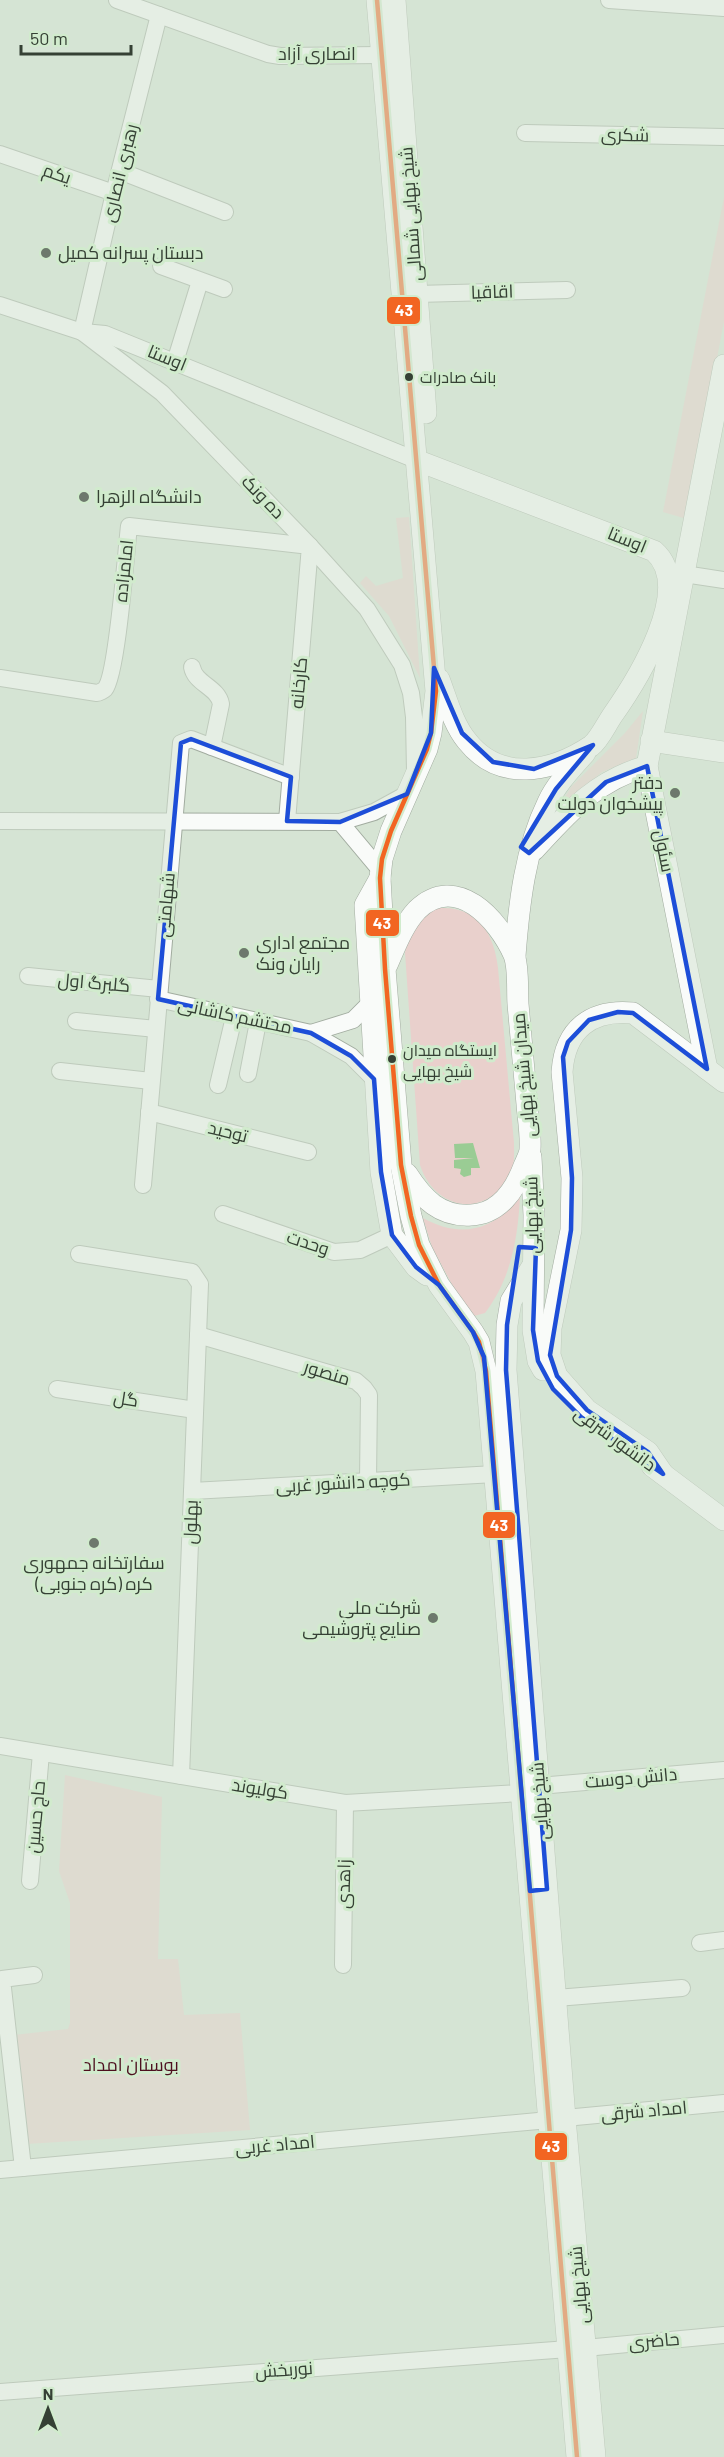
<svg xmlns="http://www.w3.org/2000/svg" width="724" height="2457" font-family="Barlow,Cairo,sans-serif">
  <style>
    .green { fill: #e9d0cc }
    .water { fill: #9acc94 }
    .lines { fill: none; stroke-linecap: round; stroke-linejoin: round }
    .minor-casing { stroke: #a2aca0; stroke-width: 18 }
    .major-casing { stroke: #a2aca0; stroke-width: 22 }
    .minor { stroke: #f9fbf9; stroke-width: 16 }
    .major { stroke: #f9fbf9; stroke-width: 21 }
    .bus-1-casing { stroke: #d1ebcd; stroke-width: 9 }
    .bus-1 { stroke: #f26522; stroke-width: 4.5 }
    .marked { fill: none; stroke: #1d4ed8; stroke-width: 4.5; stroke-linejoin: round }
    .poi-dot { fill: #6d796c; stroke: #d1ebcd; stroke-width: 2 }
    .bus-dot { fill: #354034; stroke: #d1ebcd; stroke-width: 2 }
    .labels { text-anchor: middle; stroke-width: 6; stroke-linejoin: round; paint-order: stroke }
    .bus-label { font-size: 16px; fill: #354034; stroke: #d1ebcd; text-anchor: start }
    .street-label { font-size: 18px; fill: #354034; stroke: #d1ebcd }
    .poi-label { font-size: 18px; fill: #354034; stroke: #d1ebcd; text-anchor: start }
    .park-label { font-size: 18px; fill: #4d101f; stroke: #d1ebcd }
    .line-badge { stroke: #d1ebcd; stroke-width: 2 }
    .badge-label { font-size: 16px; text-anchor: middle; font-weight: bold; fill: #fff }
  </style>
  <rect width="100%" height="100%" fill="#d6e4d4"/>
  <g class="green">
    <path d="M724 197V321L687 519 663 512Z"/>
    <path d="M409 517 420 678 389 616 360 583 366 576 376 586 403 578 396 518Z"/>
    <path d="M643 711 636 758 602 772 584 787 549 824 571 787 625 733Z"/>
    <path d="M439 908C478 906 494 933 498 968L514 1143C514 1154 515 1166 510 1175 487 1219 435 1211 420 1165L405 953C409 933 418 916 439 908Z"/>
    <path d="M520 1196C518 1238 511 1279 485 1313L474 1316 466 1311 432 1247 423 1218C461 1239 494 1231 520 1196Z"/>
    <path d="M65 1775 162 1797 158 1959H178L184 2015 240 2013 250 2130 26 2144 14 2035 68 2029 70 2023V1903L59 1871Z"/>
  </g>
  <path class="water" d="M473 1143 480 1168H471V1175L464 1177 460 1174 461 1169 454 1168V1160L474 1158H455L454 1144Z"/>
  <g class="lines">
    <g class="minor-casing">
      <g id="minor">
        <path d="M117 0 268 54 280 56 381 55"/>
        <path d="M609 0 724 8"/>
        <path d="M525 133 724 137"/>
        <path d="M0 154 114 193"/>
        <path d="M120 171 225 212"/>
        <path d="M161 266 224 289"/>
        <path d="M417 294 567 290"/>
        <path d="M0 305 82 332 162 393 310 546 367 609 402 665 411 693 414 717 415 772"/>
        <path d="M82 332 114 193 159 15"/>
        <path d="M83 332 105 334 416 460"/>
        <path d="M175 362 200 281"/>
        <path d="M684 574 724 580"/>
        <path d="M192 667C195 684 218 687 221 704L212 747"/>
        <path d="M0 678 97 693C99 693 104 690 105 689 117 675 126 552 129 526L310 546 287 821"/>
        <path d="M0 821 340 822 374 812 407 794"/>
        <path d="M340 822 381 871"/>
        <path d="M28 976 159 989"/>
        <path d="M158 999 311 1033 351 1056 374 1079"/>
        <path d="M76 1021 156 1029"/>
        <path d="M311 1033 353 1020 369 1004"/>
        <path d="M60 1071 151 1081"/>
        <path d="M248 1074 258 1022"/>
        <path d="M218 1085 234 1017"/>
        <path d="M149 1112 308 1152"/>
        <path d="M143 1185 181 743 191 739 291 777"/>
        <path d="M223 1214 334 1252 360 1250 392 1235"/>
        <path d="M79 1254 192 1272 200 1284 181 1776"/>
        <path d="M198 1335 356 1381 364 1388 369 1395 368 1481"/>
        <path d="M57 1389 195 1410"/>
        <path d="M192 1491 495 1474"/>
        <path d="M0 1746 345 1803 521 1793"/>
        <path d="M539 1786 724 1770"/>
        <path d="M30 1881 41 1753"/>
        <path d="M700 1943 724 1940"/>
        <path d="M343 1965 345 1803"/>
        <path d="M556 1998 682 1988"/>
        <path d="M565 2118 724 2103"/>
        <path d="M23 2168 2 1979 34 1975"/>
        <path d="M0 2170 549 2120"/>
        <path d="M585 2348 724 2335"/>
        <path d="M0 2392 568 2349"/>
      </g>
    </g>
    <g class="major-casing">
      <g id="major">
        <path d="M377 0 436 691 431 733 427 749 391 831 382 859 380 878 385 969 401 1165 411 1216 419 1245 439 1285 473 1332 479 1342 486 1371 577 2457"/>
        <path d="M395 0 426 413"/>
        <path d="M416 460 654 551C696 588 636 682 612 716 606 725 599 740 591 746 552 772 500 783 467 741 453 724 447 700 439 679"/>
        <path d="M651 741 724 752"/>
        <path d="M534 850C569 812 595 781 647 766"/>
        <path d="M380 878 365 905 381 1172 392 1235 416 1267 427 1275"/>
        <path d="M515 956C519 904 525 849 548 802 557 783 572 768 585 753"/>
        <path d="M387 965C395 947 403 925 417 910 456 872 498 919 514 955 519 968 517 990 518 1004 521 1037 524 1070 527 1104 528 1118 531 1134 530 1149 530 1154 526 1161 524 1166 515 1190 499 1214 471 1215 440 1217 423 1199 407 1174"/>
        <path d="M707 1069 647 766 724 365"/>
        <path d="M531 1157 534 1215 533 1330 538 1361 543 1370"/>
        <path d="M533 1265 511 1301 507 1325 506 1370 565 2118 595 2457"/>
        <path d="M652 1466 724 1520"/>
        <path d="M663 1474 648 1452 587 1410 557 1376 550 1355 551 1328 571 1230 572 1178 562 1072C565 1029 591 1009 633 1013L724 1082"/>
      </g>
    </g>
    <use href="#minor" class="minor"/>
    <use href="#major" class="major"/>
    <g class="bus-1-casing">
      <path id="bus-1" d="M377 0 436 691 431 733 427 749 391 831 382 859 380 878 385 969 401 1165 411 1216 419 1245 439 1285 473 1332 479 1342 486 1371 577 2457"/>
    </g>
    <use href="#bus-1" class="bus-1"/>
  </g>
  <path d="M0 0H724V2457H0ZM434 668 462 733 493 762 534 769 593 745 556 789 521 847 529 853 606 782 647 766 707 1069 633 1013 618 1012 589 1020 568 1042 563 1057 572 1178 571 1230 550 1355 557 1376 587 1410 648 1452 663 1474 581 1417 553 1389 538 1361 533 1330 536 1248 519 1247 507 1325 506 1370 547 1889 530 1891 484 1357 473 1332 439 1285 416 1267 392 1235 381 1172 374 1079 351 1056 311 1033 158 999 181 743 191 739 291 777 287 821 340 822 407 794 431 733Z" fill="#d6e4d4" fill-opacity=".55" fill-rule="evenodd"/>
  <path class="marked" d="M434 668 462 733 493 762 534 769 593 745 556 789 521 847 529 853 606 782 647 766 707 1069 633 1013 618 1012 589 1020 568 1042 563 1057 572 1178 571 1230 550 1355 557 1376 587 1410 648 1452 663 1474 581 1417 553 1389 538 1361 533 1330 536 1248 519 1247 507 1325 506 1370 547 1889 530 1891 484 1357 473 1332 439 1285 416 1267 392 1235 381 1172 374 1079 351 1056 311 1033 158 999 181 743 191 739 291 777 287 821 340 822 407 794 431 733Z"/>
  <g class="poi-dot">
    <circle cx="46" cy="253" r="6"/>
    <circle cx="84" cy="497" r="6"/>
    <circle cx="675" cy="793" r="6"/>
    <circle cx="244" cy="953" r="6"/>
    <circle cx="94" cy="1543" r="6"/>
    <circle cx="433" cy="1618" r="6"/>
  </g>
  <g class="bus-dot">
    <circle cx="409" cy="377" r="5"/>
    <circle cx="392" cy="1059" r="5"/>
  </g>
  <g class="labels">
    <g class="bus-label">
      <text x="420" y="383">بانک صادرات</text>
      <text x="403" y="1056">ایستگاه میدان<tspan x="403" dy="21">شیخ بهایی</tspan></text>
    </g>
    <g class="street-label">
      <text x="317" y="60">انصاری آزاد</text>
      <text transform="translate(625 135) rotate(1)" y="6">شکری</text>
      <text transform="translate(120 173) rotate(-76)" y="6">رهبری انصاری</text>
      <text transform="translate(57 174) rotate(19)" y="6">یکم</text>
      <text transform="translate(411 214) rotate(-94)" y="6">شیخ بهایی شمالی</text>
      <text transform="translate(492 292) rotate(-2)" y="6">اقاقیا</text>
      <text transform="translate(167 358) rotate(22)" y="6">اوستا</text>
      <text transform="translate(263 497) rotate(46)" y="6">ده ونک</text>
      <text transform="translate(627 540) rotate(22)" y="6">اوستا</text>
      <text transform="translate(124 571) rotate(-84)" y="6">امامزاده</text>
      <text transform="translate(299 683) rotate(-85)" y="6">کارخانه</text>
      <text transform="translate(664 851) rotate(79)" y="6">سئول</text>
      <text transform="translate(166 905) rotate(-85)" y="6">شهامتی</text>
      <text transform="translate(94 983) rotate(5)" y="6">گلبرگ اول</text>
      <text transform="translate(235 1016) rotate(12)" y="6">محتشم کاشانی</text>
      <text transform="translate(524 1075) rotate(-95)" y="6">میدان شیخ بهایی</text>
      <text transform="translate(228 1132) rotate(14)" y="6">توحید</text>
      <text transform="translate(532 1215) rotate(-91)" y="6">شیخ بهایی</text>
      <text transform="translate(308 1243) rotate(18)" y="6">وحدت</text>
      <text transform="translate(327 1373) rotate(17)" y="6">منصور</text>
      <text transform="translate(126 1399) rotate(9)" y="6">گل</text>
      <text transform="translate(615 1439) rotate(36)" y="6">دانشور شرقی</text>
      <text transform="translate(343 1483) rotate(-3)" y="6">کوچه دانشور غربی</text>
      <text transform="translate(191 1522) rotate(-88)" y="6">بهلول</text>
      <text transform="translate(631 1778) rotate(-5)" y="6">دانش دوست</text>
      <text transform="translate(260 1789) rotate(9)" y="6">کولیوند</text>
      <text transform="translate(540 1801) rotate(-94)" y="6">شیخ بهایی</text>
      <text transform="translate(36 1817) rotate(-85)" y="6">حاج حسین</text>
      <text transform="translate(344 1884) rotate(-89)" y="6">زاهدی</text>
      <text transform="translate(644 2111) rotate(-5)" y="6">امداد شرقی</text>
      <text transform="translate(275 2145) rotate(-5)" y="6">امداد غربی</text>
      <text transform="translate(579 2285) rotate(-95)" y="6">شیخ بهایی</text>
      <text transform="translate(654 2341) rotate(-5)" y="6">حاضری</text>
      <text transform="translate(284 2370) rotate(-4)" y="6">نوربخش</text>
    </g>
    <g class="poi-label">
      <text x="58" y="259">دبستان پسرانه كميل</text>
      <text x="96" y="503">دانشگاه الزهرا</text>
      <text x="663" y="789" text-anchor="end">دفتر<tspan x="663" dy="21">پیشخوان دولت</tspan></text>
      <text x="256" y="949">مجتمع اداری<tspan x="256" dy="21">رایان ونک</tspan></text>
      <text x="94" y="1569" text-anchor="middle">سفارتخانه جمهوری<tspan x="94" dy="21">کره (کره جنوبی)</tspan></text>
      <text x="421" y="1614" text-anchor="end">شرکت ملی<tspan x="421" dy="21">صنایع پتروشیمی</tspan></text>
    </g>
    <g class="park-label">
      <text x="131" y="2071">بوستان امداد</text>
    </g>
  </g>
  <g class="line-badge">
    <rect x="386" y="296" width="35" height="29" rx="6" fill="#f26522"/>
    <rect x="365" y="909" width="35" height="28" rx="6" fill="#f26522"/>
    <rect x="482" y="1511" width="34" height="28" rx="6" fill="#f26522"/>
    <rect x="534" y="2132" width="34" height="29" rx="6" fill="#f26522"/>
  </g>
  <g class="badge-label">
    <text x="404" y="316">43</text>
    <text x="382" y="929">43</text>
    <text x="499" y="1531">43</text>
    <text x="551" y="2152">43</text>
  </g>
  <g transform="translate(48 2409)" stroke="#d1ebcd" stroke-width="4.5" paint-order="stroke">
  <path d="M0-4.5L10 22L0 15L-10 22Z" fill="#354034"/>
  <text y="-9" font-size="16" font-weight="bold" text-anchor="middle" fill="#354034">N</text>
  </g>
  <path d="M21 45v9h110v-9" fill="none" stroke="#354034" stroke-width="3"/>
  <text x="30" y="45" font-size="18" fill="#354034" stroke="#d1ebcd" stroke-width="4.5" paint-order="stroke">50 m</text>
</svg>
